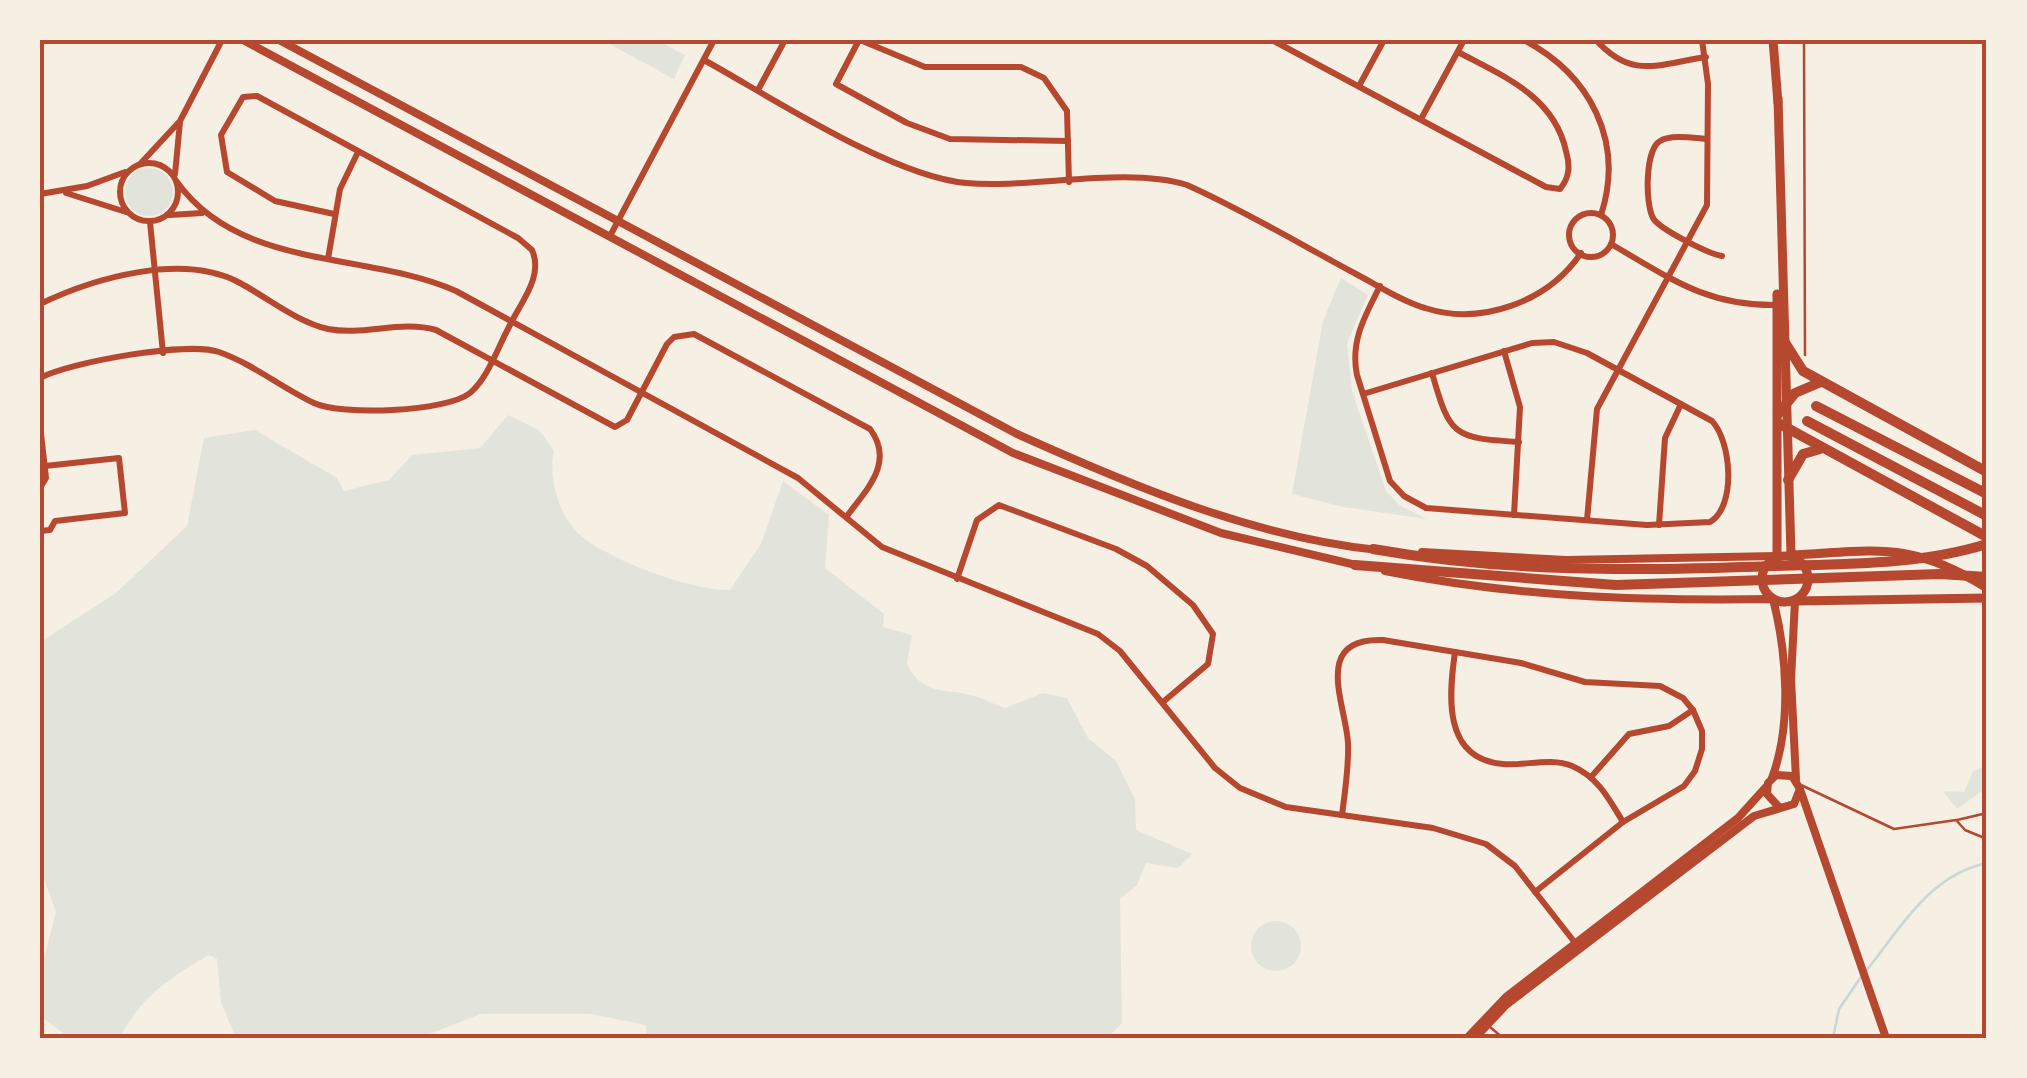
<svg xmlns="http://www.w3.org/2000/svg" width="2027" height="1078" font-family="Karla,sans-serif">
  <style>
    .green { fill: #e2e4dc }
    .lines { fill: none; stroke-linecap: round; stroke-linejoin: round }
    .stream { stroke: #c9d6d2; stroke-width: 2.5 }
    .service { stroke: #b5482f; stroke-width: 2.5 }
    .minor { stroke: #b5482f; stroke-width: 6 }
    .tertiary { stroke: #b5482f; stroke-width: 8 }
    .secondary { stroke: #b5482f; stroke-width: 9 }
    .trunk { stroke: #b5482f; stroke-width: 10 }
    .neatline { fill: none; stroke: #b5482f; stroke-width: 4 }
  </style>
  <rect width="100%" height="100%" fill="#f6efe4"/>
  <g class="green">
    <path d="M602 40H657L685 55 674 79Z"/>
    <circle cx="149" cy="192" r="24"/>
    <path d="M1341 278 1368 295 1347 343 1352 391 1386 491 1399 505 1427 519 1343 507 1292 494 1323 321Z"/>
    <path d="M508 415 539 430 554 451C548 476 558 515 579 534 608 560 692 591 730 590L761 544 783 481 829 515 825 568 884 614 883 627 912 635 907 663C920 696 947 688 975 696 985 699 995 705 1005 708L1043 693 1067 698 1088 738 1116 761 1135 799 1136 830 1192 854 1178 868 1146 863 1137 885 1120 899 1122 1023 1107 1038H647L646 1025 591 1014H481L419 1038H236L221 1003 217 959 209 955C172 976 139 998 120 1038H70L40 1016V973L56 912 40 868V642L116 593 187 526 204 438 255 430 337 478 344 491 389 480 412 455 480 448Z"/>
    <path d="M1987 765 1985 789 1957 809 1943 791 1964 792 1973 771Z"/>
    <circle cx="1276" cy="946" r="25"/>
  </g>
  <g class="lines">
    <g class="stream">
      <path d="M1866 971C1900 929 1929 875 1987 863"/>
      <path d="M1833 1038 1839 1009 1861 977"/>
    </g>
    <g class="service">
      <path d="M1804 40 1805 355"/>
      <path d="M1801 785 1894 829 1956 820 1965 830 1987 839"/>
      <path d="M1957 820 1987 813"/>
      <path d="M1490 1027 1503 1038"/>
    </g>
    <g class="minor">
      <path d="M859 40 836 84 907 123 950 139 1068 141"/>
      <path d="M860 40 925 67H1021L1044 78 1067 111 1069 182"/>
      <path d="M1272 40 1546 187 1560 189C1570 177 1570 165 1566 151 1554 96 1503 76 1458 52"/>
      <path d="M1524 40C1590 75 1625 141 1601 215"/>
      <path d="M1596 40C1632 80 1658 64 1706 57"/>
      <path d="M704 60C771 97 893 177 966 183 1032 189 1125 166 1187 185 1245 211 1300 244 1356 274 1379 286 1401 301 1425 308 1481 326 1548 302 1581 253"/>
      <path d="M1359 86 1384 40"/>
      <path d="M758 90 785 40"/>
      <path d="M1421 119 1464 40"/>
      <path d="M1707 139C1694 138 1671 134 1660 141 1645 150 1645 203 1653 218 1659 229 1709 254 1722 256"/>
      <circle cx="149" cy="192" r="29"/>
      <path d="M141 163 180 121 222 40"/>
      <path d="M175 174 180 122"/>
      <path d="M177 182C241 271 366 251 456 291L798 478 882 547 1098 634 1120 651 1215 768 1240 788 1286 807 1433 828 1486 844 1515 866 1576 944"/>
      <path d="M66 193 126 212"/>
      <path d="M40 194 87 186 125 172"/>
      <circle cx="1591" cy="235" r="22"/>
      <path d="M170 215 202 213"/>
      <path d="M150 222 163 353"/>
      <path d="M610 236 714 40"/>
      <path d="M1611 244C1670 278 1706 306 1777 305"/>
      <path d="M328 259 340 189 358 152"/>
      <path d="M40 304C94 278 183 252 240 283 268 298 297 322 328 329 364 336 400 320 436 330L615 427 627 420 667 344 674 337 694 334 870 429C895 462 867 489 847 516"/>
      <path d="M1504 351 1520 407 1514 515"/>
      <path d="M1432 373C1450 436 1453 438 1519 442"/>
      <path d="M40 378C70 362 188 341 219 352 253 364 282 388 314 403 341 416 446 412 470 393 488 378 498 347 509 327 520 303 544 277 532 250L518 238 257 96 243 97 221 135 227 172 275 201 334 214"/>
      <path d="M1363 394 1532 343 1554 342 1587 353 1712 421C1731 441 1737 506 1710 522L1647 525 1426 508 1404 496 1390 481 1357 375C1350 341 1365 316 1380 286"/>
      <path d="M40 425 46 478 40 488"/>
      <path d="M1587 520 1597 409 1707 205 1708 84 1702 40"/>
      <path d="M1659 525 1665 438 1681 404"/>
      <path d="M40 531 50 530 55 521 125 513 119 458 45 466"/>
      <path d="M957 579 977 520 999 505 1116 549 1147 566 1193 605 1213 634 1208 664 1163 702"/>
      <path d="M1455 652C1449 694 1442 759 1503 764 1525 766 1551 757 1572 766 1598 777 1609 799 1623 822"/>
      <path d="M1591 777 1629 734 1669 726 1693 710"/>
      <path d="M1342 815C1345 791 1349 767 1348 743 1346 705 1311 637 1383 640L1521 663 1585 682 1660 686 1683 698 1693 710 1702 731V749L1695 771 1684 786 1623 822 1535 892"/>
    </g>
    <g class="tertiary">
      <path d="M243 40 1013 453 1221 533 1356 565"/>
      <path d="M279 40 1017 434C1130 485 1253 537 1378 550"/>
      <path d="M1422 552 1566 560 1777 556"/>
      <path d="M1385 571C1514 597 1641 601 1773 599 1787 654 1792 724 1772 778"/>
      <path d="M1795 601 1791 679 1796 779"/>
      <path d="M1801 792 1886 1038"/>
      <path d="M1467 1038 1506 997 1738 818 1766 787"/>
      <path d="M1475 1038 1506 1005 1754 816 1794 804 1800 789 1792 776 1776 775 1768 783 1767 794 1778 806"/>
    </g>
    <g class="secondary">
      <path d="M1773 40 1778 103"/>
      <path d="M1778 98 1791 555C1878 551 1909 540 1987 588"/>
      <circle cx="1785" cy="579" r="23"/>
      <path d="M1777 556V294"/>
      <path d="M1795 601 1987 598"/>
    </g>
    <g class="trunk">
      <path d="M1784 341 1803 371 1987 472"/>
      <path d="M1816 406 1987 494"/>
      <path d="M1778 414 1795 393 1821 382"/>
      <path d="M1807 421 1987 516"/>
      <path d="M1778 423 1987 537"/>
      <path d="M1788 480 1803 454 1820 449"/>
      <path d="M1373 549C1508 573 1639 571 1775 566 1846 564 1919 565 1987 544"/>
      <path d="M1355 565 1616 585 1940 574 1987 577"/>
    </g>
  </g>
  <rect width="2027" height="1078" fill="none" stroke="#f6efe4" stroke-width="85"/>
  <rect x="42" y="42" width="1942" height="994" class="neatline"/>
</svg>
